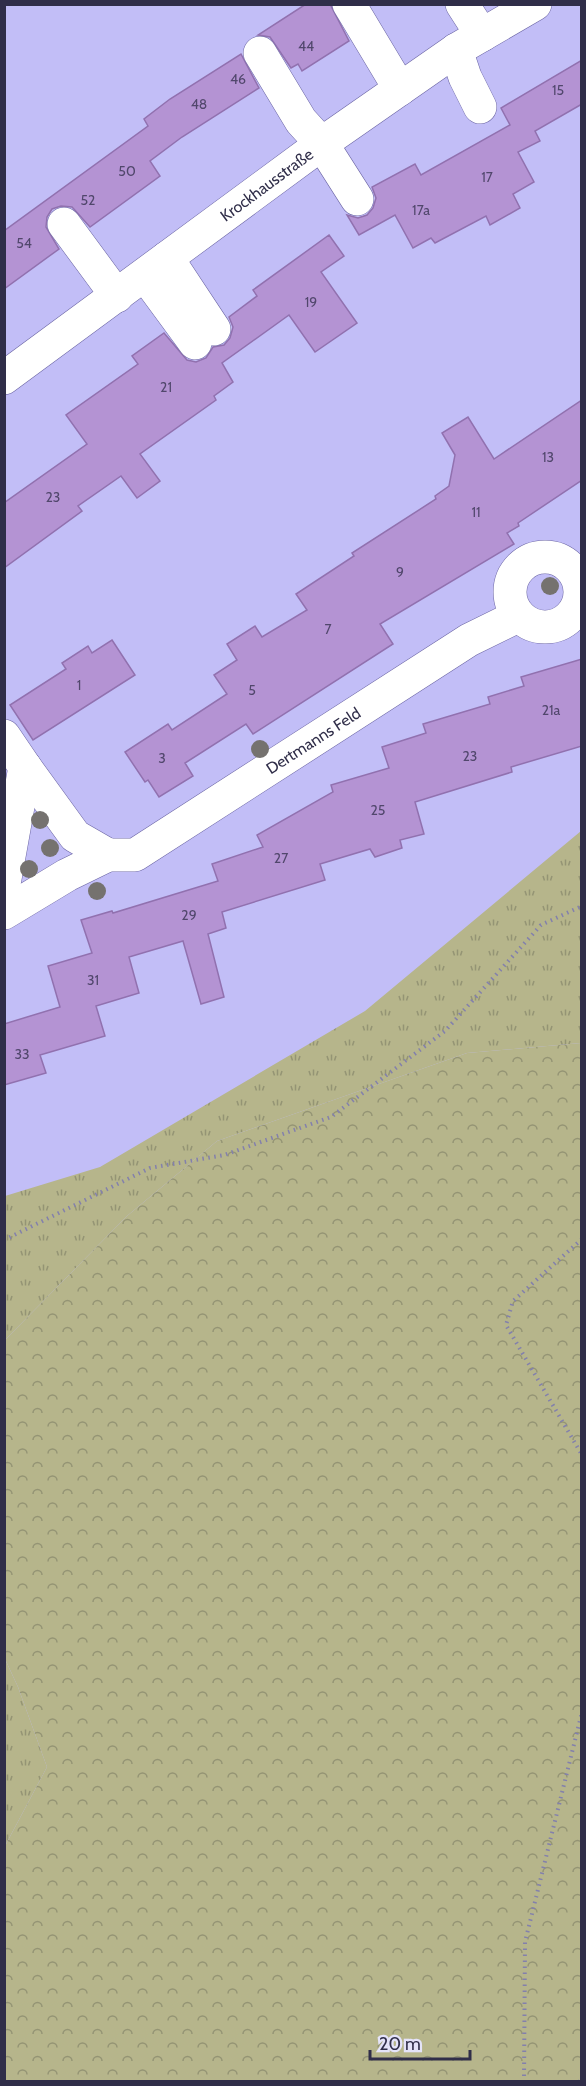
<svg xmlns="http://www.w3.org/2000/svg" width="586" height="2086" font-family="Cabin,sans-serif">
  <style>
    .grass { fill: url(#grass-tufts) }
    .forest { fill: url(#forest-crowns) }
    .building { fill: #b493d3; stroke: #9171af; stroke-width: 1.5 }
    .lines { fill: none; stroke-linecap: round; stroke-linejoin: round }
    .minor-casing { stroke: #6a64a3; stroke-width: 34 }
    .path { stroke: #8380ac; stroke-width: 4; stroke-dasharray: 1.5 4.5; stroke-linecap: butt }
    .minor { stroke: #fff; stroke-width: 33 }
    .tree { fill: #75726f }
    .labels { text-anchor: middle; stroke-width: 4.5; stroke-linejoin: round; paint-order: stroke }
    .number-label { font-size: 14px; fill: #51476c }
    .street-label { font-size: 16px; fill: #302e49; stroke: #e4e3f9 }
  </style>
  <defs>
    <pattern id="grass-tufts" width="24" height="20" patternUnits="userSpaceOnUse" patternTransform="scale(1.5)"><rect width="24" height="20" fill="#b6b58b"/><path d="M3 7l-1-3M5 7V3M7 7l1-3M15 17l-1-3M17 17v-4M19 17l1-3" fill="none" stroke="#949474"/></pattern>
    <pattern id="forest-crowns" width="20" height="18" patternUnits="userSpaceOnUse" patternTransform="scale(1.5)"><rect width="20" height="18" fill="#b6b58b"/><path d="M2 6a3 3 0 1 1 6 0M12 15a3 3 0 1 1 6 0" fill="none" stroke="#949474"/></pattern>
  </defs>
  <rect width="100%" height="100%" fill="#c2bef7"/>
  <g class="grass">
    <path d="M581 831V1043L467 1053 217 1141 127 1216 5 1340V1196L100 1167 365 1011Z"/>
    <path d="M5 1659 18 1687 47 1767 5 1846Z"/>
  </g>
  <path class="forest" d="M581 1043V2081H5V1846L47 1767 18 1687 5 1659V1340L127 1216 217 1141 467 1053Z"/>
  <g class="building">
    <path d="M306 4H330L349 41 302 71 298 64 291 68 270 37 258 35Z"/>
    <path d="M241 54 259 88 182 137 150 161 160 176 90 227 72 207 61 206 52 209 47 217 46 227 59 249 4 289V231L148 126 144 119 170 99Z"/>
    <path d="M582 60V104L535 131 540 141 518 152 534 182 513 194 520 208 490 225 486 216 435 243 431 238 413 248 395 215 359 235 347 215 358 218 367 215 373 208 376 198 372 187 415 164 421 175 510 125 501 108Z"/>
    <path d="M329 235 344 256 321 272 357 323 315 352 289 315 222 363 233 382 214 396 216 400 140 454 160 481 137 498 121 476 78 506 82 511 4 568V503L87 444 66 415 138 364 132 356 164 333 187 360 196 362 206 358 213 347 224 345 230 338 233 327 229 317 257 296 253 290Z"/>
    <path d="M582 400V480L518 523 519 526 507 533 514 544 380 624 393 644 253 734 246 724 185 763 193 776 159 797 148 780 145 782 125 752 168 724 172 730 227 694 214 675 237 660 227 644 255 626 262 637 307 610 296 594 354 556 352 553 436 499 435 496 449 486 455 455 442 433 468 417 494 459Z"/>
    <path d="M112 640 135 675 33 740 10 705 66 669 62 663 88 646 92 653Z"/>
    <path d="M582 659V746L511 767 512 772 415 802 424 834 400 840 402 848 375 857 370 849 320 864 325 880 222 912 226 928 208 934 224 997 201 1004 183 941 129 957 139 993 96 1006 105 1036 40 1055 46 1073 4 1085V1024L60 1007 48 966 92 953 81 920 112 911 113 913 218 881 212 864 263 847 257 835 333 792 331 785 389 768 382 747 426 733 423 724 490 704 488 697 524 686 521 677Z"/>
  </g>
  <g class="lines">
    <g class="minor-casing">
      <g id="minor">
        <path d="M349 4 400 89"/>
        <path d="M462 4 482 35"/>
        <path d="M456 50 465 77 480 107"/>
        <path d="M260 53 301 121 322 144 357 199"/>
        <path d="M64 224 117 296"/>
        <path d="M167 258 214 329"/>
        <path d="M145 275 195 343"/>
        <path id="s1" d="M4 378 331 137 456 50 535 4"/>
        <circle cx="545" cy="592" r="35"/>
        <path d="M4 736 25 767 4 884"/>
        <path d="M25 767 75 836 108 855"/>
        <path id="s2" d="M4 913 67 875 108 855H135L469 640 518 616"/>
      </g>
    </g>
    <g class="path">
      <path d="M580 586H582"/>
      <path d="M582 1239 513 1301 506 1325 582 1455"/>
      <path d="M4 1240 150 1168 224 1155 331 1117 445 1031 541 925 582 906"/>
      <path d="M524 2082 525 1942 582 1712"/>
      <path d="M579 2082 582 2078"/>
    </g>
    <use href="#minor" class="minor"/>
  </g>
  <g class="tree">
    <circle cx="550" cy="586" r="9"/>
    <circle cx="260" cy="749" r="9"/>
    <circle cx="40" cy="820" r="9"/>
    <circle cx="50" cy="848" r="9"/>
    <circle cx="29" cy="869" r="9"/>
    <circle cx="97" cy="891" r="9"/>
  </g>
  <g class="labels">
    <g class="number-label">
      <text x="306" y="51">44</text>
      <text x="238" y="84">46</text>
      <text x="558" y="95">15</text>
      <text x="199" y="109">48</text>
      <text x="127" y="176">50</text>
      <text x="487" y="182">17</text>
      <text x="88" y="205">52</text>
      <text x="421" y="215">17a</text>
      <text x="24" y="248">54</text>
      <text x="311" y="307">19</text>
      <text x="166" y="392">21</text>
      <text x="548" y="462">13</text>
      <text x="53" y="502">23</text>
      <text x="476" y="517">11</text>
      <text x="400" y="577">9</text>
      <text x="328" y="634">7</text>
      <text x="79" y="690">1</text>
      <text x="252" y="695">5</text>
      <text x="551" y="715">21a</text>
      <text x="470" y="761">23</text>
      <text x="162" y="763">3</text>
      <text x="378" y="815">25</text>
      <text x="281" y="863">27</text>
      <text x="189" y="920">29</text>
      <text x="93" y="985">31</text>
      <text x="22" y="1059">33</text>
    </g>
    <g class="street-label">
      <text dy="6" stroke="none"><textPath href="#s1" startOffset="326">Krockhausstraße</textPath></text>
      <text dy="6" stroke="none"><textPath href="#s2" startOffset="358">Dertmanns Feld</textPath></text>
    </g>
  </g>
  <rect width="586" height="2086" fill="none" stroke="#302e49" stroke-width="12"/>
  <path d="M370 2050v9h100v-9" fill="none" stroke="#302e49" stroke-width="3"/>
  <text x="379" y="2050" font-size="18" fill="#302e49" stroke="#e4e3f9" stroke-width="4.5" paint-order="stroke">20 m</text>
</svg>
